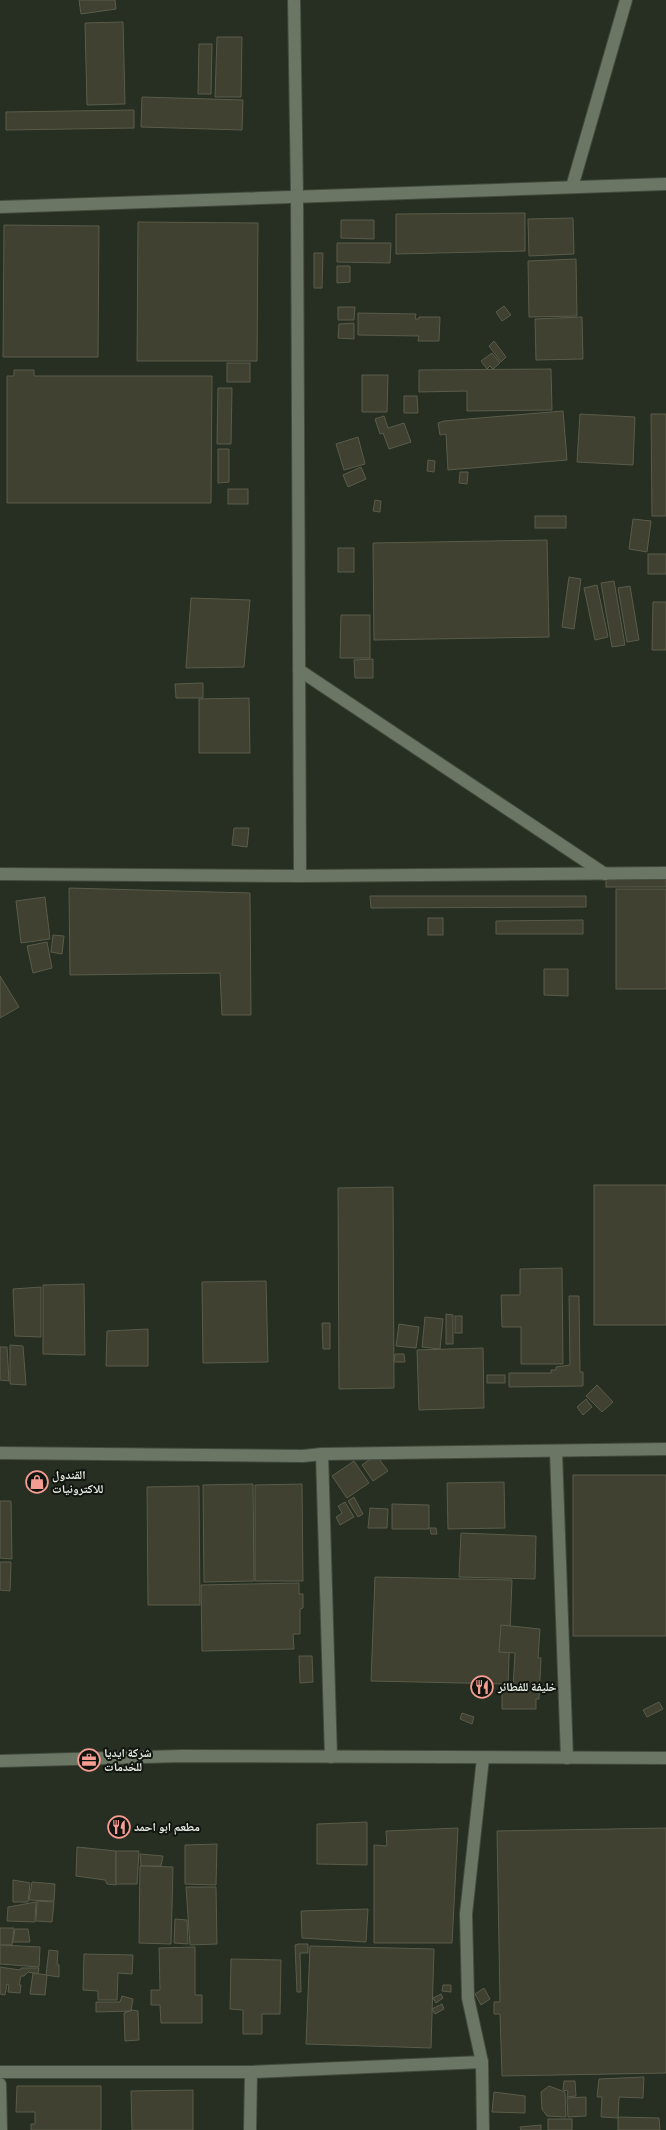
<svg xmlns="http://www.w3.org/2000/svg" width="666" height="2130" font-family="'Exo 2','Noto Naskh Arabic',sans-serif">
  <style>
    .building { fill: #404131; stroke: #5a5c4a }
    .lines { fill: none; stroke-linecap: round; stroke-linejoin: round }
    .minor-casing { stroke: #434a3e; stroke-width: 14 }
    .tertiary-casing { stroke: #434a3e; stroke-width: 14 }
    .minor { stroke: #6b7665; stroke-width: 12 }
    .tertiary { stroke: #6b7665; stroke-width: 12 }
    .labels { text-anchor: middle; stroke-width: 4; stroke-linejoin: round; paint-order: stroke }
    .poi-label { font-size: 12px; font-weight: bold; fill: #e7ede4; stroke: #11150f; text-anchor: start }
  </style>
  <rect width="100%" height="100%" fill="#262f21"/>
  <g class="building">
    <path d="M79 0H115L116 9 81 14Z"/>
    <path d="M123 22 125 104 87 105 85 23Z"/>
    <path d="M217 37H242L241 97H215Z"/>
    <path d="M199 44H212L211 94H198Z"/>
    <path d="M142 97 243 100 242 130 141 127Z"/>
    <path d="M134 110V128L6 130V112Z"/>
    <path d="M525 213V251L396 254V214Z"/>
    <path d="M573 218 574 254 529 256 528 219Z"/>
    <path d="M341 220H374V239L341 238Z"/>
    <path d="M138 222 258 223 257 361H137Z"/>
    <path d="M4 225 99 226 98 357H3Z"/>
    <path d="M337 243H391L390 263 337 262Z"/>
    <path d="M314 253H323L322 288H314Z"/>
    <path d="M576 259 577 316 529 317 528 261Z"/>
    <path d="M337 266H350V282L337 283Z"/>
    <path d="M504 306 511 315 502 321 496 312Z"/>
    <path d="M338 307H355L354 320H338Z"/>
    <path d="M358 313 416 314 415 319H419V317H440L439 341H418L419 336 358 335Z"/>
    <path d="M582 317 583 359 536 360 535 319Z"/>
    <path d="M354 323V339L338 338 339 324Z"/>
    <path d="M494 341 506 357 501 362 489 346Z"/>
    <path d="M492 353 500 363 493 369 490 366 487 369 481 361Z"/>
    <rect x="227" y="363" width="23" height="19"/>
    <path d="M551 369 552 410 467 411V391L419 392V370Z"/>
    <path d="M14 370H34V376H212L211 503H7V376H14Z"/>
    <path d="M362 375H388L387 412H362Z"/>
    <path d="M218 388H232L231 444H217Z"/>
    <path d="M404 396H417L418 413H404Z"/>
    <path d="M563 411 567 460 448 470 446 434 440 435 438 423 444 421Z"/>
    <path d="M580 414 635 417 633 465 577 462Z"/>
    <path d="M651 414H666V516H652Z"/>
    <path d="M384 416 388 428 404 423 411 442 389 449 383 433 380 434 375 419Z"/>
    <path d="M358 437 365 464 344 470 336 444Z"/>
    <path d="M218 449H229V482L218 483Z"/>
    <path d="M428 460 435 461 434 472 427 471Z"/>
    <path d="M361 467 366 479 348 487 343 475Z"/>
    <path d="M460 472H468L467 484 459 483Z"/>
    <rect x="228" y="489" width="20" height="15"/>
    <path d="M375 500 381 501 380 512 373 511Z"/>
    <rect x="535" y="516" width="31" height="12"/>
    <path d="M633 519 651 521 647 552 629 549Z"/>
    <path d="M547 540 549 637 374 640 373 543Z"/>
    <rect x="338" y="548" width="16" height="24"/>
    <rect x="648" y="554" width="18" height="20"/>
    <path d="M569 577 581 579 574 629 562 627Z"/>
    <path d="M614 581 625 645 612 647 601 583Z"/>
    <path d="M597 585 608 637 595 640 584 588Z"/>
    <path d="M630 586 639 640 627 642 618 588Z"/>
    <path d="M191 598 250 600 244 667 186 668Z"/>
    <path d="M653 602H666V650H652Z"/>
    <path d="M341 615H370V658H340Z"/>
    <path d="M373 659V678H355L354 660Z"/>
    <path d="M203 683V698H176L175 684Z"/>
    <path d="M249 698 250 753H199V699Z"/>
    <path d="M234 828H249L247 847 232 845Z"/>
    <rect x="606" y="874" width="60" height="13"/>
    <path d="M69 888 250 893 251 1015H222L220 973 70 975Z"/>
    <rect x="616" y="889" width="50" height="100"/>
    <path d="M370 896H586V907L371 908Z"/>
    <path d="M45 897 50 939 21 943 16 901Z"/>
    <rect x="428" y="918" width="15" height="17"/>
    <path d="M583 920V934H496V921Z"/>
    <path d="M53 935 64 936 62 954 51 952Z"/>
    <path d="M47 942 52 968 33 973 27 946Z"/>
    <path d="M544 969H568V996L544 995Z"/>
    <path d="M0 976 19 1007 0 1018Z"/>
    <rect x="594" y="1185" width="72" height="140"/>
    <path d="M393 1187 394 1388 339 1389 338 1188Z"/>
    <path d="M562 1268 563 1364H521V1327H502L501 1295H520V1269Z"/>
    <path d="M266 1281 268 1362 203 1363 202 1282Z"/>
    <path d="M84 1284 85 1355 43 1354V1285Z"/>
    <path d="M41 1287V1337L15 1336 13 1289Z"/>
    <path d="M569 1296H579L580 1372H583V1386L509 1387V1373H551V1370H556V1367L570 1365Z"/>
    <path d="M446 1314 453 1315V1344H446Z"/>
    <rect x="455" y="1316" width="7" height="17"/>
    <path d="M425 1317 443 1319 440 1349 422 1347Z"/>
    <path d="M322 1323H330V1349H323Z"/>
    <path d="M399 1324 419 1327 416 1348 396 1346Z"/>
    <path d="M148 1329V1366H106L107 1331Z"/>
    <path d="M10 1345 23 1346 26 1385 10 1384Z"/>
    <path d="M0 1347H7L9 1381 0 1380Z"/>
    <path d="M483 1348 484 1408 419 1410 417 1350Z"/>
    <path d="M395 1354H404L405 1362H394Z"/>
    <rect x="487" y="1375" width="18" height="8"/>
    <path d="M597 1385 613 1402 602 1412 586 1396Z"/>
    <path d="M586 1399 592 1407 583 1415 577 1407Z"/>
    <path d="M376 1455 388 1471 373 1481 362 1465Z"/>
    <path d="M354 1461 369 1483 347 1498 332 1476Z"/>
    <rect x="573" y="1475" width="93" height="161"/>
    <path d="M504 1482 505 1528 448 1529 447 1483Z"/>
    <path d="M253 1484 254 1581 204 1582 203 1485Z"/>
    <path d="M302 1484 303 1581H255V1485Z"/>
    <path d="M199 1486 200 1605H148L147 1487Z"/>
    <path d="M354 1497 363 1514 358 1517 348 1501Z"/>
    <path d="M0 1501H11L12 1559 0 1558Z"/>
    <path d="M345 1502 354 1517 340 1525 336 1517 342 1513 338 1506Z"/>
    <path d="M392 1504 429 1505V1529H392Z"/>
    <path d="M370 1508 388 1509 387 1528H368Z"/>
    <path d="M430 1528H436L437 1534H431Z"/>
    <path d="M461 1533 536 1536 535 1579 459 1577Z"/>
    <path d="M0 1562H11L10 1591 0 1590Z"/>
    <path d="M375 1577 512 1580 508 1684 371 1681Z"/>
    <path d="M299 1583V1594H303V1608L300 1609V1634H293L294 1649 202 1651 201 1585Z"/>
    <path d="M501 1625 540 1629 538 1658H541L539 1699H536V1709H502V1688H513L515 1653 499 1652Z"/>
    <path d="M299 1656H312L313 1682 300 1683Z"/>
    <path d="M659 1702 663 1709 647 1717 643 1710Z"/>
    <path d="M462 1713 474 1717 472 1724 460 1719Z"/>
    <path d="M367 1822V1865L317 1864V1824Z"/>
    <path d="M458 1828 452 1943H374V1845L387 1846 386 1831Z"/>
    <path d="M666 1828V2073L502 2076 500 2014H494V2002H500L497 1831Z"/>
    <path d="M217 1844 216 1885 185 1884V1845Z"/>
    <path d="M77 1847 116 1851V1885L107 1884 105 1880 76 1876Z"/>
    <path d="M116 1851H139L137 1884H116Z"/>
    <path d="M140 1854 163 1856 161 1866H141Z"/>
    <path d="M140 1866 173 1867 171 1944 139 1943Z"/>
    <path d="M13 1880 30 1883 28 1902H13Z"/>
    <path d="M32 1882 55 1884 54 1901 29 1900Z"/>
    <path d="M186 1887H216L217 1944 190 1945Z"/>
    <path d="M37 1901 54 1902 52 1922 36 1921Z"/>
    <path d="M36 1902 35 1922 7 1921 8 1907Z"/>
    <path d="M368 1909 366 1942 302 1938 301 1911Z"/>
    <path d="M175 1919 187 1920 188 1944 174 1943Z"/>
    <path d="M0 1928H14L12 1945H0Z"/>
    <path d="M15 1929H28L30 1942H13Z"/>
    <path d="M298 1944H308V1953H300L301 1992H297L295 1945Z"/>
    <path d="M0 1945 40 1947 39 1967 0 1964Z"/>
    <path d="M310 1946 434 1949 431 2048 306 2044Z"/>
    <path d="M195 1947V1995H202V2023H161L160 2005H151V1990H160L159 1948Z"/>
    <path d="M49 1950 58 1951 57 1964 59 1965V1977L46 1975Z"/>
    <path d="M84 1954 133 1955 132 1974 118 1973 117 2000H98V1991L83 1990Z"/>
    <path d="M231 1959 281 1960 280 2014H262V2034H243V2010L230 2009Z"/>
    <path d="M0 1967 20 1970 21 1968H39L38 1974 28 1972 24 1976H21L19 1985H21L20 1993 8 1992 9 1985 7 1984 5 1995 0 1994Z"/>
    <path d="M33 1973 47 1975 45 1995 30 1994Z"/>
    <path d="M443 1985H451V1992L442 1991Z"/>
    <path d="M484 1988 490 1999 481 2005 475 1994Z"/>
    <path d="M441 1994 443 1998 436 2003 433 1998Z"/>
    <path d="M122 1996 133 1999 131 2011 96 2012V2002H120Z"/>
    <path d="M442 2004 444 2009 435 2014 432 2009Z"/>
    <path d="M133 2010 138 2011 139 2040 125 2041 124 2013Z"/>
    <path d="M644 2077 643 2098 619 2097 618 2118 601 2117 602 2097H597L599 2079Z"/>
    <path d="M564 2081H575L576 2096 567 2097 568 2091 563 2090Z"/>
    <path d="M17 2086H101V2130H31V2124H35V2112H16Z"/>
    <path d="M549 2086 565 2092 566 2117 547 2116 542 2109 541 2092Z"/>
    <path d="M193 2090V2130H132L131 2091Z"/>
    <path d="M494 2092 525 2096V2113L492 2112Z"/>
    <path d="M586 2097V2116L568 2117 567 2098Z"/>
    <path d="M618 2117 659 2118 660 2130H618Z"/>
    <rect x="548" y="2119" width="24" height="11"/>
    <path d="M541 2125V2130H521L520 2127Z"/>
  </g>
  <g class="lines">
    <g class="minor-casing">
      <g id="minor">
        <path d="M294 0 297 196 300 876"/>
        <path d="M572 187 626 0"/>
        <path d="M0 207 666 184"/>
        <path d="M299 670 605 874"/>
        <path d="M0 874 300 876 666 873"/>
        <path d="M556 1452 567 1758"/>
        <path d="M0 1453 303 1456 322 1454 666 1449"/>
        <path d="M322 1454 331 1757"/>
        <path d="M483 1758 466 1914 468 1998 482 2062 483 2130"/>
        <path d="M0 2072H251L482 2062"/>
        <path d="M0 2084 1 2130"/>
        <path d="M250 2130 251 2072"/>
      </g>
    </g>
    <g class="tertiary-casing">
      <path id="tertiary" d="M0 1761 182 1756 666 1758"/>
    </g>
    <use href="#minor" class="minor"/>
    <use href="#tertiary" class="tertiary"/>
  </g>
  <defs>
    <g id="shop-ring" transform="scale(1.15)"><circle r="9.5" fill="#11150f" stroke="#f59c93" stroke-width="1.5"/><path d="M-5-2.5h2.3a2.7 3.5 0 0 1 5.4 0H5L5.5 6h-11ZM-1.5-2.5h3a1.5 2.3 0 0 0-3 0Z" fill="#f59c93"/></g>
    <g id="restaurant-ring" transform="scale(1.15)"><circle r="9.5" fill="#11150f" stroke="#f59c93" stroke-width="1.5"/><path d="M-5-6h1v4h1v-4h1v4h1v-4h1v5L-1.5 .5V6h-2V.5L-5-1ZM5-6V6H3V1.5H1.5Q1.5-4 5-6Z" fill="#f59c93"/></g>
    <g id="office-ring" transform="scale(1.15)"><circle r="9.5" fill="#11150f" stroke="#f59c93" stroke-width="1.5"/><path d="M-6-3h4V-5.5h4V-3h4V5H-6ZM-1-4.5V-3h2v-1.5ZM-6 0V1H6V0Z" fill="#f59c93"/></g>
  </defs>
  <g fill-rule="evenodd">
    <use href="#shop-ring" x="37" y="1482"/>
    <use href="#restaurant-ring" x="482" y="1687"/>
    <use href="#office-ring" x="89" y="1760"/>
    <use href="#restaurant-ring" x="119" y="1827"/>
  </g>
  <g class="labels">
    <g class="poi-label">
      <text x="52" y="1479">القندول<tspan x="52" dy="14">للاكترونيات</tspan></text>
      <text x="498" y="1691">خليفة للفطائر</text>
      <text x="104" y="1757">شركة ايديا<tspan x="104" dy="14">للخدمات</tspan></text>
      <text x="134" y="1831">مطعم ابو احمد</text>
    </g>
  </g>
</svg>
